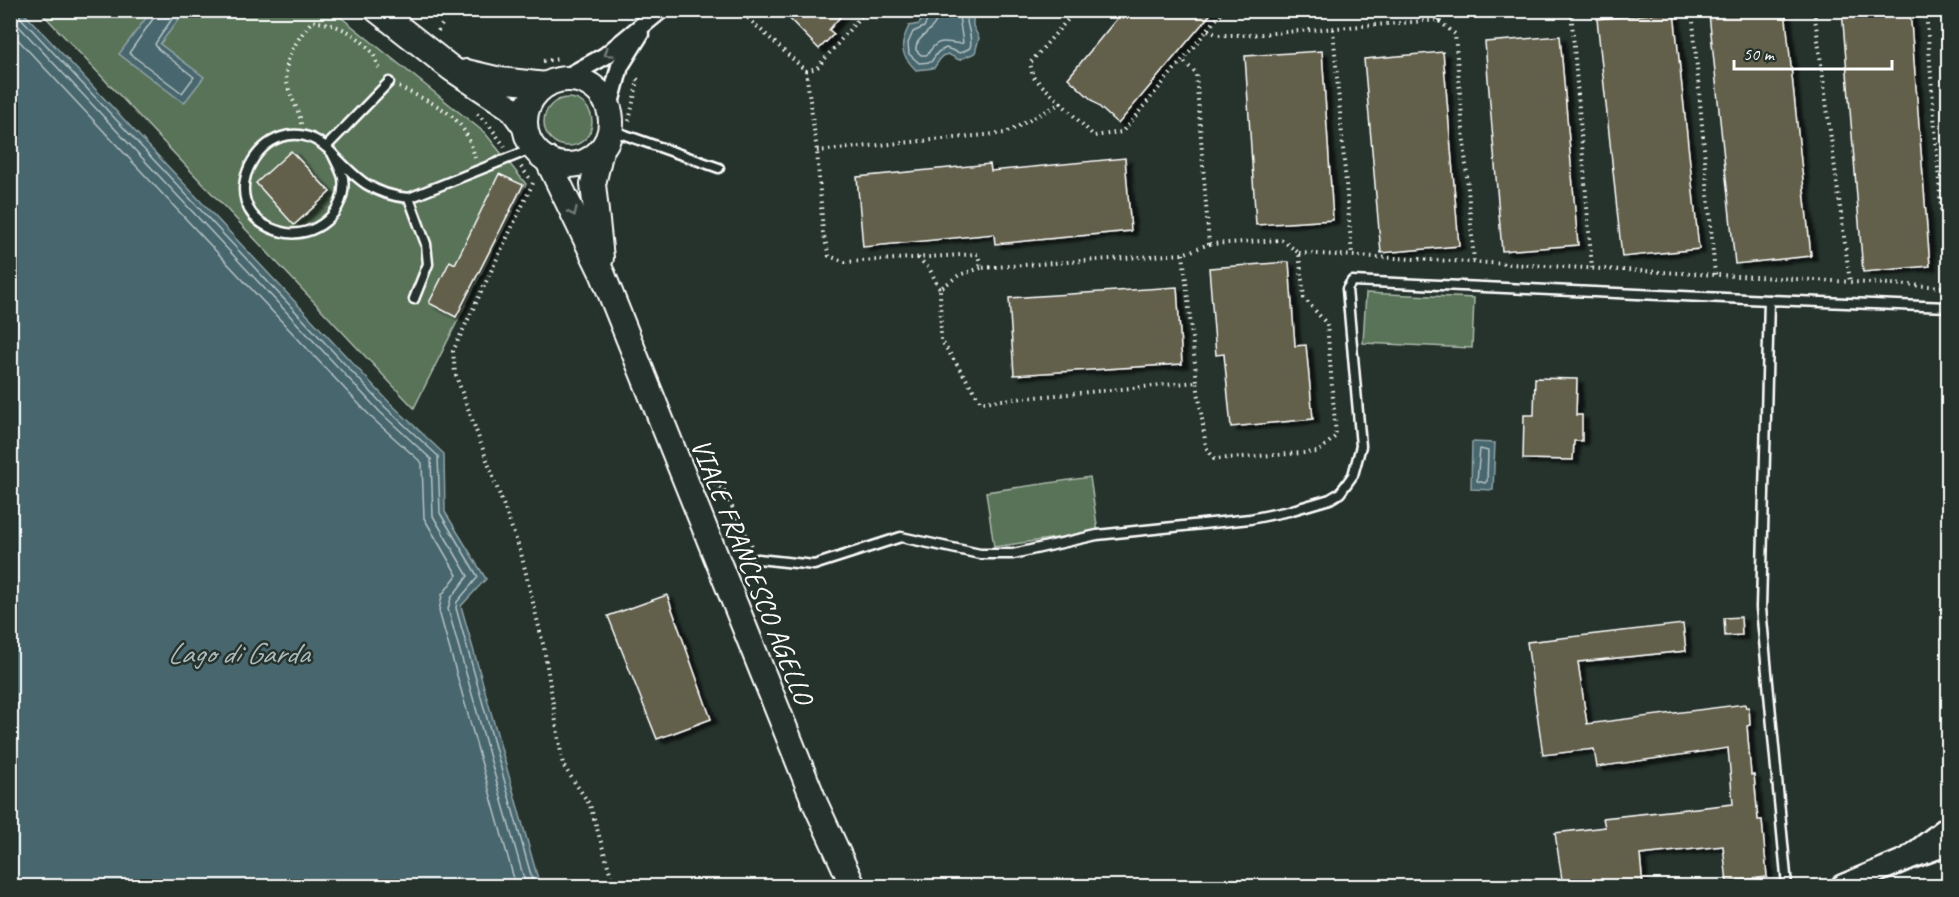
<svg xmlns="http://www.w3.org/2000/svg" width="1959" height="897" font-family="Caveat,sans-serif">
  <style>
    .green { fill: #597359; stroke: #acb9ac; stroke-width: 1.5 }
    .water { fill: #47666d; stroke: #91a3a7; stroke-width: 1.5 }
    .lines { fill: none; stroke-linecap: round; stroke-linejoin: round }
    .shore { stroke: #b5c2c5; stroke-width: 1.5 }
    .building { fill: #625f4b; stroke: #fff; stroke-width: 1.5; filter: url(#shadow) }
    .service-casing { stroke: #fff; stroke-width: 13 }
    .minor-casing { stroke: #fff; stroke-width: 21 }
    .tertiary-casing { stroke: #fff; stroke-width: 26 }
    .secondary-casing { stroke: #fff; stroke-width: 28 }
    .path { stroke: #fff; stroke-width: 4; stroke-dasharray: 1.5 4.5; stroke-linecap: butt }
    .service { stroke: #26332d; stroke-width: 8 }
    .minor { stroke: #26332d; stroke-width: 16 }
    .tertiary { stroke: #26332d; stroke-width: 21 }
    .secondary { stroke: #26332d; stroke-width: 24 }
    .oneway { stroke: #727a76 }
    .labels { text-anchor: middle; stroke-width: 5; stroke-linejoin: round; paint-order: stroke }
    .street-label { font-size: 28px; fill: #fff; stroke: #26332d }
    .water-label { font-size: 30px; font-style: italic; fill: #acbabd; stroke: #26332d }
  </style>
  <defs>
    <filter id="shadow"><feDropShadow dx="6" dy="4" stdDeviation="1.5" flood-color="#0009"/></filter>
  </defs>
  <rect width="100%" height="100%" fill="#26332d"/>
  <filter id="ink" filterUnits="userSpaceOnUse"><feTurbulence type="fractalNoise" baseFrequency=".0167" numOctaves="2"/><feDisplacementMap in="SourceGraphic" scale="12" xChannelSelector="R" yChannelSelector="G"/><feConvolveMatrix kernelMatrix="1 2 1 2 8 2 1 2 1" color-interpolation-filters="sRGB"/></filter>
  <g filter="url(#ink)">
    <g class="green">
      <path d="M40 11H333L485 133 526 184 414 408Z"/>
      <circle cx="568" cy="122" r="24"/>
      <path d="M1366 293 1474 298 1472 348 1363 343Z"/>
      <path d="M1090 477 1098 532 994 547 986 492Z"/>
    </g>
    <g class="water">
      <path d="M152 10 185 11 160 44 204 77 184 103 119 54Z"/>
      <path d="M929 10 973 11V26L979 38 975 53 959 60 948 54 942 56 934 68 916 70C900 54 899 46 909 26L919 24Z"/>
      <path d="M10 11H22L390 403 444 454 445 512 486 579 461 606 540 886H11Z"/>
      <path d="M1472 442 1495 443 1493 490 1471 489Z"/>
    </g>
    <g class="lines">
      <g class="shore">
        <path d="M11 10 15 22 380 412 431 459 433 516 468 576 451 598 448 609 526 886"/>
        <path d="M19 10 20 17 385 407 438 456 440 513 478 577 457 602 456 608 534 886"/>
        <path d="M156 10 155 16 129 53 182 93 194 77 158 49 155 44 178 10"/>
        <path d="M932 10 924 27 913 32 908 43 909 54 919 63 931 62 938 52 946 48 960 53 970 48C974 35 964 25 967 10"/>
        <path d="M939 10C938 32 914 36 916 50L921 55H927C940 33 948 46 963 43L958 10"/>
        <path d="M10 31 373 419 422 463 424 518 457 575 442 595 439 611 516 886"/>
        <path d="M1480 449 1488 451 1487 481 1485 483 1477 481Z"/>
      </g>
    </g>
    <g class="building">
      <path d="M781 10H846L829 30 834 34 819 49Z"/>
      <path d="M1124 10H1214L1118 124 1068 78Z"/>
      <path d="M1746 10H1785L1811 256 1735 264 1709 14Z"/>
      <path d="M1842 10H1910L1930 266 1863 272Z"/>
      <path d="M1674 12 1699 249 1622 257 1597 19Z"/>
      <path d="M1560 36 1578 245 1502 251 1485 42Z"/>
      <path d="M1322 51 1333 220 1256 225 1245 56Z"/>
      <path d="M1443 52 1459 246 1381 253 1364 59Z"/>
      <path d="M291 151 330 192 294 225 256 183Z"/>
      <path d="M1125 158 1131 231 995 244 994 234 863 247 857 177 990 164 991 171Z"/>
      <path d="M499 174 523 185 456 317 429 303 450 261 455 264Z"/>
      <path d="M1289 262 1295 346 1306 345 1313 419 1231 427 1224 354 1216 355 1209 268Z"/>
      <path d="M1177 287 1182 364 1014 375 1009 298Z"/>
      <path d="M1535 378 1577 379 1576 415H1582V441H1574L1573 460 1523 459 1524 415H1534Z"/>
      <path d="M667 595 711 719 657 739 608 616Z"/>
      <path d="M1741 617 1742 635 1725 636 1724 618Z"/>
      <path d="M1683 624 1686 651 1578 662 1587 724 1745 704 1746 708 1749 707 1750 725 1747 726 1751 775H1754L1758 820H1762L1767 877 1727 882 1723 846 1640 855 1643 886H1563L1555 833 1605 827 1603 818 1733 804 1728 748 1597 767 1594 749 1543 755 1527 642Z"/>
    </g>
    <g class="lines">
      <g class="service-casing">
        <g id="service">
          <path d="M611 130 719 168"/>
          <path d="M326 147 389 82"/>
          <path d="M332 153C271 90 198 210 282 232 314 240 348 212 343 178 341 170 335 160 332 153 356 178 372 195 409 198L534 148"/>
          <path d="M409 198 426 244 428 264 414 299"/>
          <path d="M758 559 814 565 901 537 980 554H1013L1097 535 1250 519 1289 511 1330 499 1340 493 1353 475 1361 446 1347 289 1352 281 1769 300"/>
          <path d="M1787 886 1761 608 1769 300 1948 307"/>
        </g>
      </g>
      <g class="minor-casing">
        <g id="minor">
          <path d="M565 78 605 56 661 10"/>
          <path d="M609 107 620 66 640 34"/>
        </g>
      </g>
      <g class="tertiary-casing">
        <g id="tertiary">
          <path d="M1948 827 1907 859 1948 844"/>
          <path d="M1842 886 1907 859"/>
        </g>
      </g>
      <g class="secondary-casing">
        <g id="secondary">
          <path d="M377 10 452 69 511 108 525 127"/>
          <path d="M466 72 500 80 546 85"/>
          <circle cx="568" cy="122" r="43"/>
          <path d="M547 159 603 275 815 803 853 886"/>
          <path d="M601 258 593 184 601 150"/>
        </g>
      </g>
      <g class="path">
        <path d="M347 10 356 17"/>
        <path d="M739 10 806 71 817 151 823 232 829 256 845 262 978 254 981 268 1183 254 1209 244 1196 73 1183 61"/>
        <path d="M1571 10 1592 268"/>
        <path d="M1692 10 1715 275"/>
        <path d="M1814 10 1850 282"/>
        <path d="M1438 20 1449 10"/>
        <path d="M1333 29 1352 255"/>
        <path d="M1208 30 1218 35H1248L1438 20 1455 34 1474 261"/>
        <path d="M438 31 451 10"/>
        <path d="M543 61 560 59"/>
        <path d="M806 71 817 68 866 10"/>
        <path d="M399 87C437 106 464 112 475 158"/>
        <path d="M1061 103 1033 77 1030 63 1076 10"/>
        <path d="M477 114 489 125 505 147"/>
        <path d="M629 121 638 80 635 77"/>
        <path d="M301 124C300 112 294 104 290 93 279 63 294 44 312 21 335 24 354 31 370 50 375 55 377 64 381 71"/>
        <path d="M817 151 1006 133 1061 103 1094 136 1122 132 1224 10"/>
        <path d="M521 167 531 180"/>
        <path d="M533 183 453 351 455 373 521 553 544 648 563 765 590 805 614 886"/>
        <path d="M1299 253 1947 287 1926 10"/>
        <path d="M918 258 929 268 940 289"/>
        <path d="M981 268 959 275 940 289 941 340 981 402 1197 382 1183 254"/>
        <path d="M1197 383 1206 447 1214 459 1318 452 1336 436 1327 324 1304 298 1299 253 1282 240 1209 244"/>
        <path d="M709 481 723 489 753 548"/>
        <path d="M1803 886 1823 878"/>
      </g>
      <use href="#service" class="service"/>
      <use href="#minor" class="minor"/>
      <use href="#tertiary" class="tertiary"/>
      <use href="#secondary" class="secondary"/>
    </g>
    <defs><path id="oneway-chevron" d="M-2-3.5L2.5 0L-2 3.5" fill="none" stroke-width="1.6" stroke-linecap="round" stroke-linejoin="round" transform="scale(1.5)"/></defs>
    <g class="oneway">
      <use href="#oneway-chevron" transform="translate(608 53) rotate(145)"/>
      <use href="#oneway-chevron" transform="translate(573 212) rotate(65)"/>
    </g>
  </g>
  <g class="labels">
    <g class="street-label">
      <text transform="translate(753 571) rotate(68)" y="10">VIALE FRANCESCO AGELLO</text>
    </g>
    <g class="water-label">
      <text x="238" y="663">Lago di Garda</text>
    </g>
  </g>
  <rect width="1959" height="897" fill="none" stroke="#26332d" stroke-width="36"/>
  <rect x="18" y="18" width="1923" height="861" fill="none" stroke="#fff" stroke-width="2" filter="url(#ink)"/>
  <path d="M1734 60v9h158v-9" fill="none" stroke="#ffffff" stroke-width="3"/>
  <text x="1743" y="60" font-size="18" fill="#ffffff" stroke="#26332d" stroke-width="4.5" paint-order="stroke">50 m</text>
</svg>
